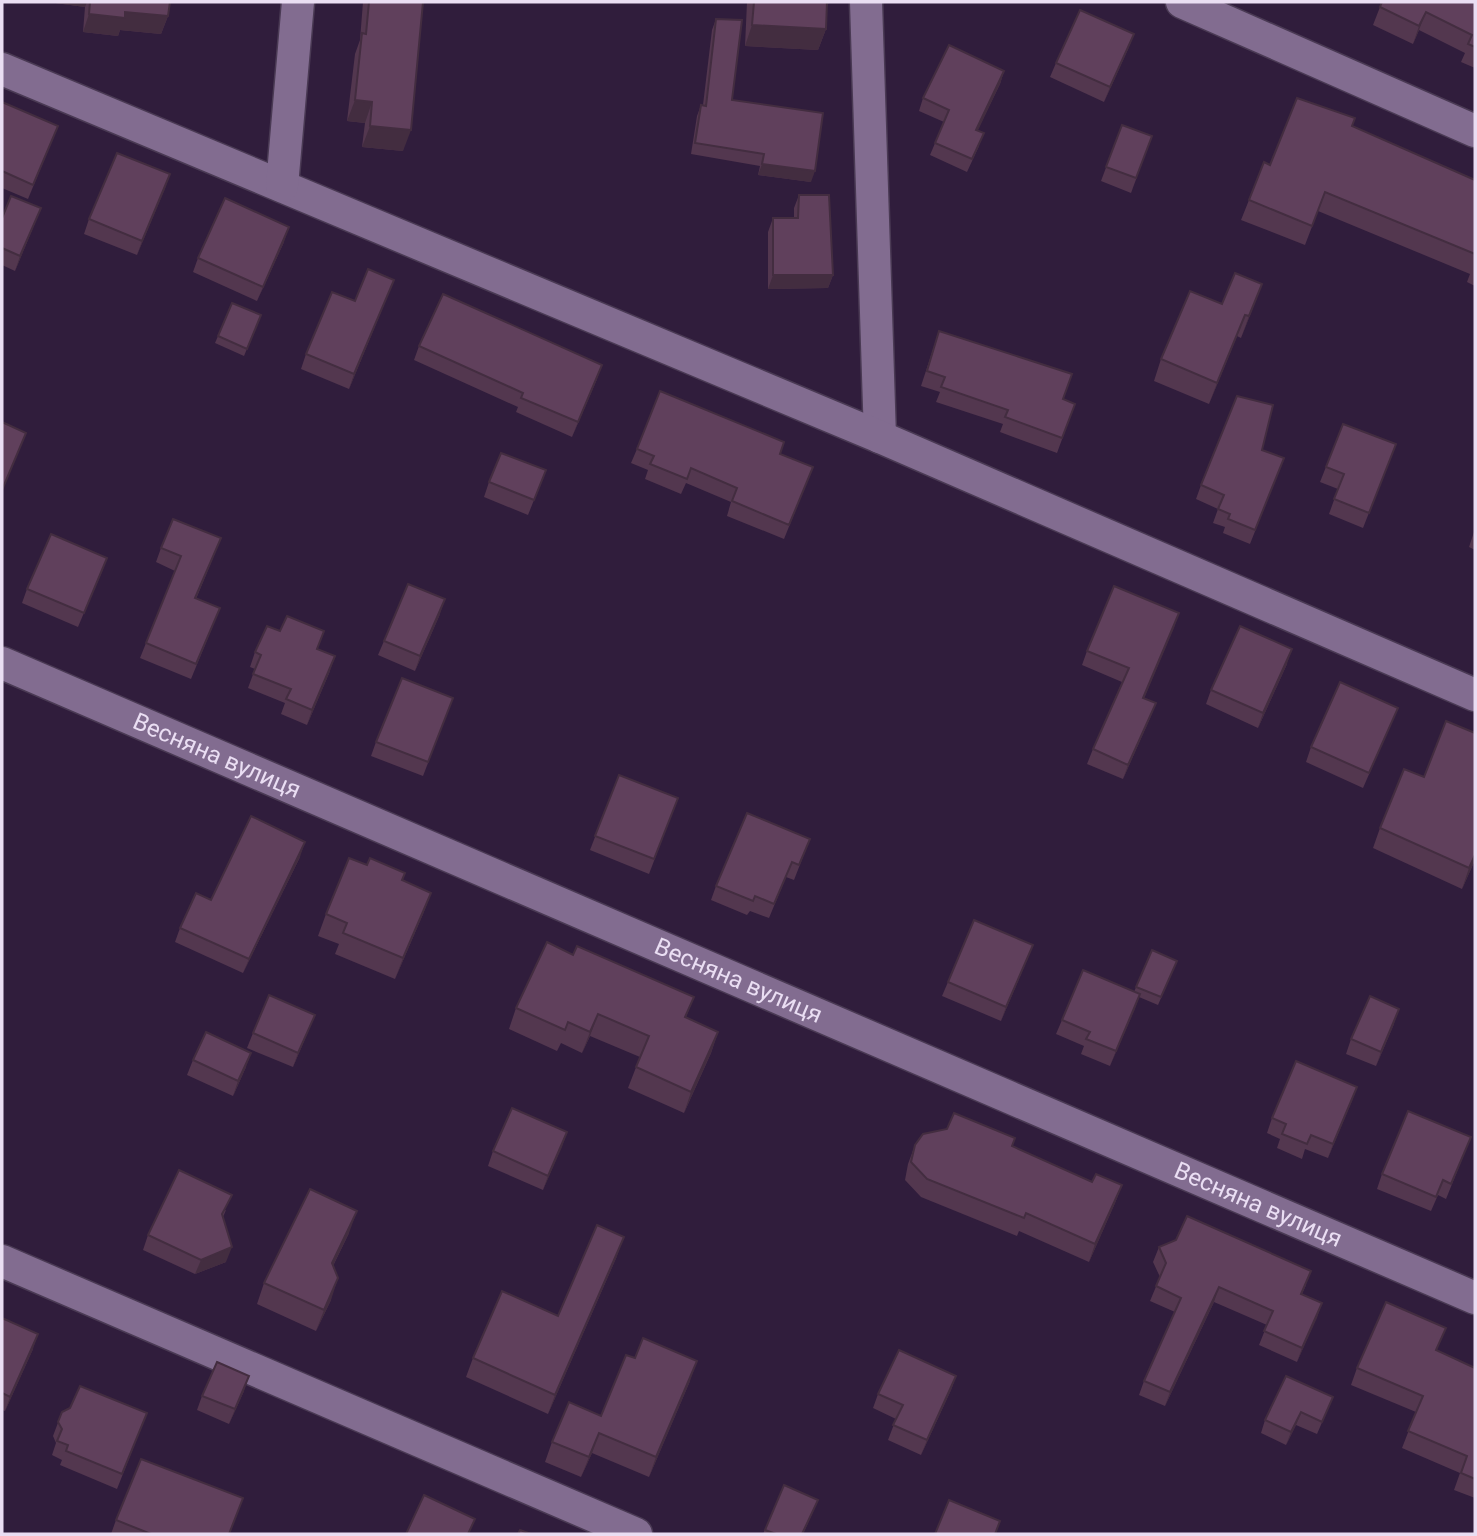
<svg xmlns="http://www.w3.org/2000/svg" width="1477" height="1536" font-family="Roboto,sans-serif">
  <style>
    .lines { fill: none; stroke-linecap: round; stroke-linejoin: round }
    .minor-casing { stroke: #4a3a54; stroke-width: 35 }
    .minor { stroke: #826c90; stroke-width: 32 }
    .wall { fill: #53374f }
    .shaded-wall { fill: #432d40 }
    .building { fill: #60405c; stroke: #432d40; stroke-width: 2 }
    .labels { text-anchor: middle; stroke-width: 5; stroke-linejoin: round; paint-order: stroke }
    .street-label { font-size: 24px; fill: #eadef3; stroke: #301d3c }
  </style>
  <rect width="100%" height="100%" fill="#301d3c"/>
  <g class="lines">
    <g class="minor-casing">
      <g id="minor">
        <path d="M866 2 880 437"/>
        <path d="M1182 2 1475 131"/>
        <path d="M2 69 880 437 1475 695"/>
        <path d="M282 186 298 2"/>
        <path id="s1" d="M2 663 1475 1298"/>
        <path d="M2 1261 636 1534"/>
      </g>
    </g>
    <use href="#minor" class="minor"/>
  </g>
  <g class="wall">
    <path d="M48 2H170L168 16 161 34 120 30 118 36 83 32 85 7Z"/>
    <path d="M363 2H423L403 151 362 147 365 123 347 121 355 54 360 40Z"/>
    <path d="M747 2H829L827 7 826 29 818 50 745 46Z"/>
    <path d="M1475 2V68L1461 62 1465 53 1419 30 1413 44 1373 25 1380 7Z"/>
    <path d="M716 19 732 100 811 182 758 175 760 166 691 154 697 116 701 105H703L712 30Z"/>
    <path d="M1134 34 1128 49 1104 102 1050 77 1056 63Z"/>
    <path d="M1004 71 1000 84 977 131 979 146 967 172 930 155 944 122 919 111 923 98Z"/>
    <path d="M2 102 58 126 28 199 2 188Z"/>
    <path d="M1122 125 1152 136 1131 193 1101 181Z"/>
    <path d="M1352 126 1475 180V286L1467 282 1470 274 1318 211 1305 245 1241 220 1249 200 1270 165Z"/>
    <path d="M170 174 137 255 84 234 89 219Z"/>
    <path d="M799 195 833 275 828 288 768 289V232L773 218H794V208Z"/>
    <path d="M41 208 15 271 2 265V218Z"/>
    <path d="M284 242 257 301 193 272 198 258Z"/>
    <path d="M394 280 349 389 301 369 306 354 355 301Z"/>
    <path d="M1222 304 1254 305 1241 338 1237 336 1209 404 1154 381 1161 359Z"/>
    <path d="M261 315 244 356 215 343 218 336Z"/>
    <path d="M939 331 1063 400 1075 404 1057 453 1000 432 1003 424 936 402 940 392 921 386Z"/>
    <path d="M419 346 597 379 572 437 516 412 518 407 414 360Z"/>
    <path d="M1343 424 1396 444 1363 528 1329 514 1338 489 1320 482Z"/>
    <path d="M637 449 813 467 784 539 727 516 731 502 686 483 681 494 645 479 648 470 631 463Z"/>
    <path d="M1262 450 1284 458 1250 544 1223 533 1225 527 1213 523 1218 509 1196 499 1201 485Z"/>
    <path d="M489 482 540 485 528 515 484 497Z"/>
    <path d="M1475 529V550L1469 547Z"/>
    <path d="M161 548 215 553 196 599 214 623 191 679 140 658 175 571 156 562Z"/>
    <path d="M107 558 78 627 22 603 27 589Z"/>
    <path d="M1179 613 1144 698 1156 703 1150 718 1123 779 1087 764 1093 749 1122 682 1082 665 1087 651Z"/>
    <path d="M440 614 415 671 378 655 384 641Z"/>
    <path d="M317 649 330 671 307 725 281 714 285 703 248 688 255 669 250 667 255 652Z"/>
    <path d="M1287 664 1258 728 1206 704 1211 690Z"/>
    <path d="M453 698 423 776 371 756 376 742Z"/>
    <path d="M1392 722 1363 788 1306 762 1311 747Z"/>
    <path d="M619 775 678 798 649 874 590 850Z"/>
    <path d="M1424 777 1475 860 1462 889 1373 848 1380 828Z"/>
    <path d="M810 839 794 880 786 877 769 918 750 911 747 915 711 900 716 886Z"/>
    <path d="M300 857 243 973 175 942 180 928Z"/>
    <path d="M367 865 431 893 423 914 395 979 335 954 339 944 318 936 326 914Z"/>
    <path d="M1033 945 1001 1021 942 996 948 982Z"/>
    <path d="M1152 950 1174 968 1158 1005 1139 997 1110 1066 1081 1054 1084 1046 1056 1034 1062 1020 1134 992Z"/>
    <path d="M573 955 694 997 686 1017 718 1032 711 1053 684 1113 628 1088 640 1057 590 1036 582 1053 561 1043 557 1051 509 1029 516 1008Z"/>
    <path d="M315 1015 293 1067 247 1048 253 1033Z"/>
    <path d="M1394 1024 1376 1066 1346 1054 1351 1039Z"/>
    <path d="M193 1060 246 1067 233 1096 187 1075Z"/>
    <path d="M1357 1087 1328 1158 1305 1149 1302 1159 1277 1148 1280 1139 1267 1133 1272 1118Z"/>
    <path d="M567 1132 543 1190 488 1166 493 1151Z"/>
    <path d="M1471 1137 1446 1199 1438 1195 1431 1211 1377 1189 1382 1174Z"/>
    <path d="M915 1145 1012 1146 1092 1182 1122 1185 1115 1203 1089 1262 1019 1231 1017 1236 921 1197 905 1180 908 1164Z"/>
    <path d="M226 1210 223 1217 226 1262 195 1274 143 1250 148 1235Z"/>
    <path d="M349 1233 333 1266 331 1300 316 1331 257 1304 264 1283Z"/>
    <path d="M1159 1247 1306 1285 1302 1294 1322 1303 1297 1362 1259 1345 1267 1325 1214 1302 1165 1406 1139 1395 1144 1381 1175 1312 1150 1301 1160 1277 1153 1262Z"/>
    <path d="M617 1256 548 1414 466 1377 473 1358 558 1316Z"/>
    <path d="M2 1318 33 1349 5 1411 2 1410Z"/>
    <path d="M1438 1351 1475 1368V1498L1454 1490 1460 1473 1402 1448 1416 1412 1351 1385 1357 1368Z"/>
    <path d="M956 1376 951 1390 921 1455 888 1440 896 1419 873 1408 878 1394Z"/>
    <path d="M690 1381 649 1477 592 1453 581 1477 545 1462 552 1442 601 1416Z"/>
    <path d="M244 1391 229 1424 197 1410 202 1396Z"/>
    <path d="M1333 1397 1317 1434 1296 1425 1286 1445 1261 1433 1265 1420Z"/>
    <path d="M62 1412 147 1413 117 1489 60 1465 62 1460 52 1455 56 1443 53 1436Z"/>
    <path d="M784 1485 818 1500 812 1514 803 1534H763Z"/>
    <path d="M116 1520 230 1534H111Z"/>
  </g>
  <g class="shaded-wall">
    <path d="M48 2H87L85 7Z"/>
    <path d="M125 12 168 16 161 34 120 30 118 36 83 32 89 14Z"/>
    <path d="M1426 12 1419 30 1413 44 1419 26Z"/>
    <path d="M752 25 826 29 818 50 745 46Z"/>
    <path d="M1134 34 1128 49 1104 102 1110 87Z"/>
    <path d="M1004 71 1000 84 972 143 976 130Z"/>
    <path d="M355 100 372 102 365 123 347 121Z"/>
    <path d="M370 126 411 130 403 151 362 147Z"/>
    <path d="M762 164 815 171 811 182 758 175Z"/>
    <path d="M170 174 165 189 137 255 142 241Z"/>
    <path d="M41 208 35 223 15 271 20 256Z"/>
    <path d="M289 227 284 242 257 301 263 287Z"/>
    <path d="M773 275H833L828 288 768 289Z"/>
    <path d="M394 280 388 295 349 389 354 374Z"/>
    <path d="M1262 284 1254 305 1241 338 1249 316Z"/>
    <path d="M1245 315 1237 336 1209 404 1217 383Z"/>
    <path d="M602 365 597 379 572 437 578 422Z"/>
    <path d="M107 558 102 572 78 627 84 613Z"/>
    <path d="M445 599 440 614 415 671 420 656Z"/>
    <path d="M1179 613 1174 628 1138 713 1143 698Z"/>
    <path d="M1292 649 1287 664 1258 728 1263 713Z"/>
    <path d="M335 656 330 671 307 725 312 710Z"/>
    <path d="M1156 703 1150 718 1123 779 1128 765Z"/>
    <path d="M305 842 300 857 243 973 249 959Z"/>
    <path d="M1475 855V860L1462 889 1469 868Z"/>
    <path d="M431 893 423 914 395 979 403 958Z"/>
    <path d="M1033 945 1027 960 1001 1021 1006 1007Z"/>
    <path d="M1140 994 1135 1009 1110 1066 1116 1051Z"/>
    <path d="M1399 1009 1394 1024 1376 1066 1381 1052Z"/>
    <path d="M598 1014 590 1036 582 1053 590 1032Z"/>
    <path d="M315 1015 309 1029 293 1067 298 1053Z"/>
    <path d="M718 1032 711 1053 684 1113 691 1092Z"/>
    <path d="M251 1053 246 1067 233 1096 238 1081Z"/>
    <path d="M1357 1087 1352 1101 1328 1158 1333 1144Z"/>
    <path d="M567 1132 562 1147 543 1190 548 1176Z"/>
    <path d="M1122 1185 1115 1203 1089 1262 1095 1244Z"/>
    <path d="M357 1211 349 1233 324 1284 332 1263Z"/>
    <path d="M624 1237 617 1256 548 1414 555 1395Z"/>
    <path d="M232 1247 226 1262 195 1274 201 1260Z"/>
    <path d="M338 1278 331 1300 316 1331 324 1310Z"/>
    <path d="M1219 1287 1214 1302 1165 1406 1170 1392Z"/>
    <path d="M1322 1303 1317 1318 1297 1362 1302 1348Z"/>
    <path d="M38 1334 33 1349 5 1411 10 1397Z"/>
    <path d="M697 1361 690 1381 649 1477 656 1457Z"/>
    <path d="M249 1376 244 1391 229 1424 235 1409Z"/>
    <path d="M956 1376 951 1390 921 1455 927 1440Z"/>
    <path d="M1301 1412 1296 1425 1286 1445 1291 1432Z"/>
    <path d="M599 1433 592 1453 581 1477 589 1457Z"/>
  </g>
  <g class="building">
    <path d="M90 2H170L168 16 125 12V18L89 14Z"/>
    <path d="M369 2H423L411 130 370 126 372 102 355 100 362 33 366 34Z"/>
    <path d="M754 2H827L826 29 752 25Z"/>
    <path d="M1382 2H1475V47L1468 44 1472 35 1426 12 1419 26 1380 7Z"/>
    <path d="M1080 10 1134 34 1110 87 1056 63Z"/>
    <path d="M716 19 742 20 732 100 823 113 815 171 762 164 764 154 695 143 701 105 706 106Z"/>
    <path d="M949 45 1004 71 976 130 984 133 972 159 935 143 949 110 923 98Z"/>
    <path d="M1297 98 1355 118 1352 126 1475 180V254L1325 192 1312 226 1249 200 1264 162 1270 165Z"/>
    <path d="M2 102 58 126 33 185 2 171Z"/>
    <path d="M1122 125 1152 136 1136 178 1106 167Z"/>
    <path d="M117 153 170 174 142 241 89 219Z"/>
    <path d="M799 195H829L833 275H773V218H798Z"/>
    <path d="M11 196 41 208 20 256 2 248V218Z"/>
    <path d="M225 198 289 227 263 287 198 258Z"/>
    <path d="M368 269 394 280 354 374 306 354 332 292 355 301Z"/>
    <path d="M1235 273 1262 284 1249 316 1245 315 1217 383 1161 359 1190 291 1222 304Z"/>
    <path d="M443 294 602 365 578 422 521 398 523 393 419 346Z"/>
    <path d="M232 303 261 315 247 349 218 336Z"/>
    <path d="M939 331 1072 374 1063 399 1075 404 1062 438 1005 417 1008 410 941 387 945 377 927 371Z"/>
    <path d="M660 391 784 442 780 454 813 467 789 525 732 501 737 488 691 468 687 479 650 464 654 456 637 449Z"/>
    <path d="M1237 396 1273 405 1262 450 1284 458 1255 530 1228 519 1230 514 1218 509 1224 495 1201 485Z"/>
    <path d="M2 422 26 433 2 490Z"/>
    <path d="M1343 424 1396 444 1369 513 1334 499 1344 474 1326 467Z"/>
    <path d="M501 453 546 470 534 500 489 482Z"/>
    <path d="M173 519 221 538 195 598 220 608 196 664 146 643 181 556 161 548Z"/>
    <path d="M51 534 107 558 84 613 27 589Z"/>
    <path d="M408 584 445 599 420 656 384 641Z"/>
    <path d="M1114 586 1179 613 1143 698 1156 703 1128 765 1093 749 1129 668 1087 651Z"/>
    <path d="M287 616 324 631 317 649 335 656 312 710 286 699 291 689 253 674 261 655 255 652 267 626 280 631Z"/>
    <path d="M1240 626 1292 649 1263 713 1211 690Z"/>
    <path d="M402 678 453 698 428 762 376 742Z"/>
    <path d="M1340 682 1398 708 1369 773 1311 747Z"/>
    <path d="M1446 721 1475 733V855L1469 868 1380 828 1404 769 1424 777Z"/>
    <path d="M619 775 678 798 654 859 595 836Z"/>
    <path d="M747 813 810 839 799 865 792 862 774 904 755 896 753 901 716 886Z"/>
    <path d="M251 816 305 842 249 959 180 928 196 893 211 900Z"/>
    <path d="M349 858 367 865 370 858 405 873 402 880 431 893 403 958 343 933 347 923 326 914Z"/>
    <path d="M974 920 1033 945 1006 1007 948 982Z"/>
    <path d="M547 942 573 955 577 946 694 997 685 1017 718 1032 691 1092 636 1067 649 1036 598 1014 590 1032 568 1022 565 1030 516 1008Z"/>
    <path d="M1152 950 1177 961 1161 997 1136 987Z"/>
    <path d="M1083 970 1140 994 1116 1051 1086 1039 1090 1032 1062 1020Z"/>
    <path d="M269 995 315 1015 298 1053 253 1033Z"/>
    <path d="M1370 996 1399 1009 1381 1052 1351 1039Z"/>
    <path d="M206 1032 251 1053 238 1081 193 1060Z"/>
    <path d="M1296 1061 1357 1087 1333 1144 1311 1135 1307 1144 1282 1134 1286 1124 1272 1118Z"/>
    <path d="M512 1108 567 1132 548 1176 493 1151Z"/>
    <path d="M1408 1111 1471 1137 1451 1184 1443 1180 1436 1197 1382 1174Z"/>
    <path d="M954 1113 1015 1138 1012 1146 1092 1182 1096 1174 1122 1185 1095 1244 1026 1213 1024 1218 927 1179 911 1162 915 1145 923 1134 947 1129Z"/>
    <path d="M179 1170 232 1195 222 1214 232 1247 201 1260 148 1235Z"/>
    <path d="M310 1189 357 1211 332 1263 338 1278 324 1310 264 1283Z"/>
    <path d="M1187 1216 1311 1271 1301 1294 1322 1303 1302 1348 1264 1331 1273 1311 1219 1287 1170 1392 1144 1381 1181 1298 1156 1286 1166 1263 1159 1247 1176 1240Z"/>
    <path d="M597 1225 624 1237 555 1395 473 1358 502 1291 558 1316Z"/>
    <path d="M1386 1302 1446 1328 1436 1350 1475 1368V1479L1461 1473 1467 1456 1408 1431 1423 1396 1357 1368Z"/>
    <path d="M2 1318 38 1334 10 1397 2 1393Z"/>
    <path d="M643 1338 697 1361 656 1457 599 1433 589 1457 552 1442 569 1402 601 1416 626 1355 635 1358Z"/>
    <path d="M899 1350 956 1376 927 1440 893 1425 903 1405 878 1394Z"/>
    <path d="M217 1362 249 1376 235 1409 202 1396Z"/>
    <path d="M1286 1376 1333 1397 1322 1422 1301 1412 1291 1432 1265 1420Z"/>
    <path d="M80 1386 147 1413 122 1474 66 1451 68 1445 57 1441 62 1429 58 1422 62 1412 70 1408Z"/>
    <path d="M141 1459 243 1498 229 1534H151L116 1520Z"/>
    <path d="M784 1485 818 1500 802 1534H776L765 1530Z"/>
    <path d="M424 1495 475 1519 468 1534H406Z"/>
    <path d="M949 1500 1000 1521 995 1534H935Z"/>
    <path d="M520 1530 531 1534H518Z"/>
  </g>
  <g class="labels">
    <g class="street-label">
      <text dy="8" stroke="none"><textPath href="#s1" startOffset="234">Весняна вулиця</textPath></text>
      <text dy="8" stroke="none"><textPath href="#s1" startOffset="802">Весняна вулиця</textPath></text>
      <text dy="8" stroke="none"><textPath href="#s1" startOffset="1368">Весняна вулиця</textPath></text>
    </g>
  </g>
  <rect width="1477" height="1536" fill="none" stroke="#eadef3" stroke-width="7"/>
</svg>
